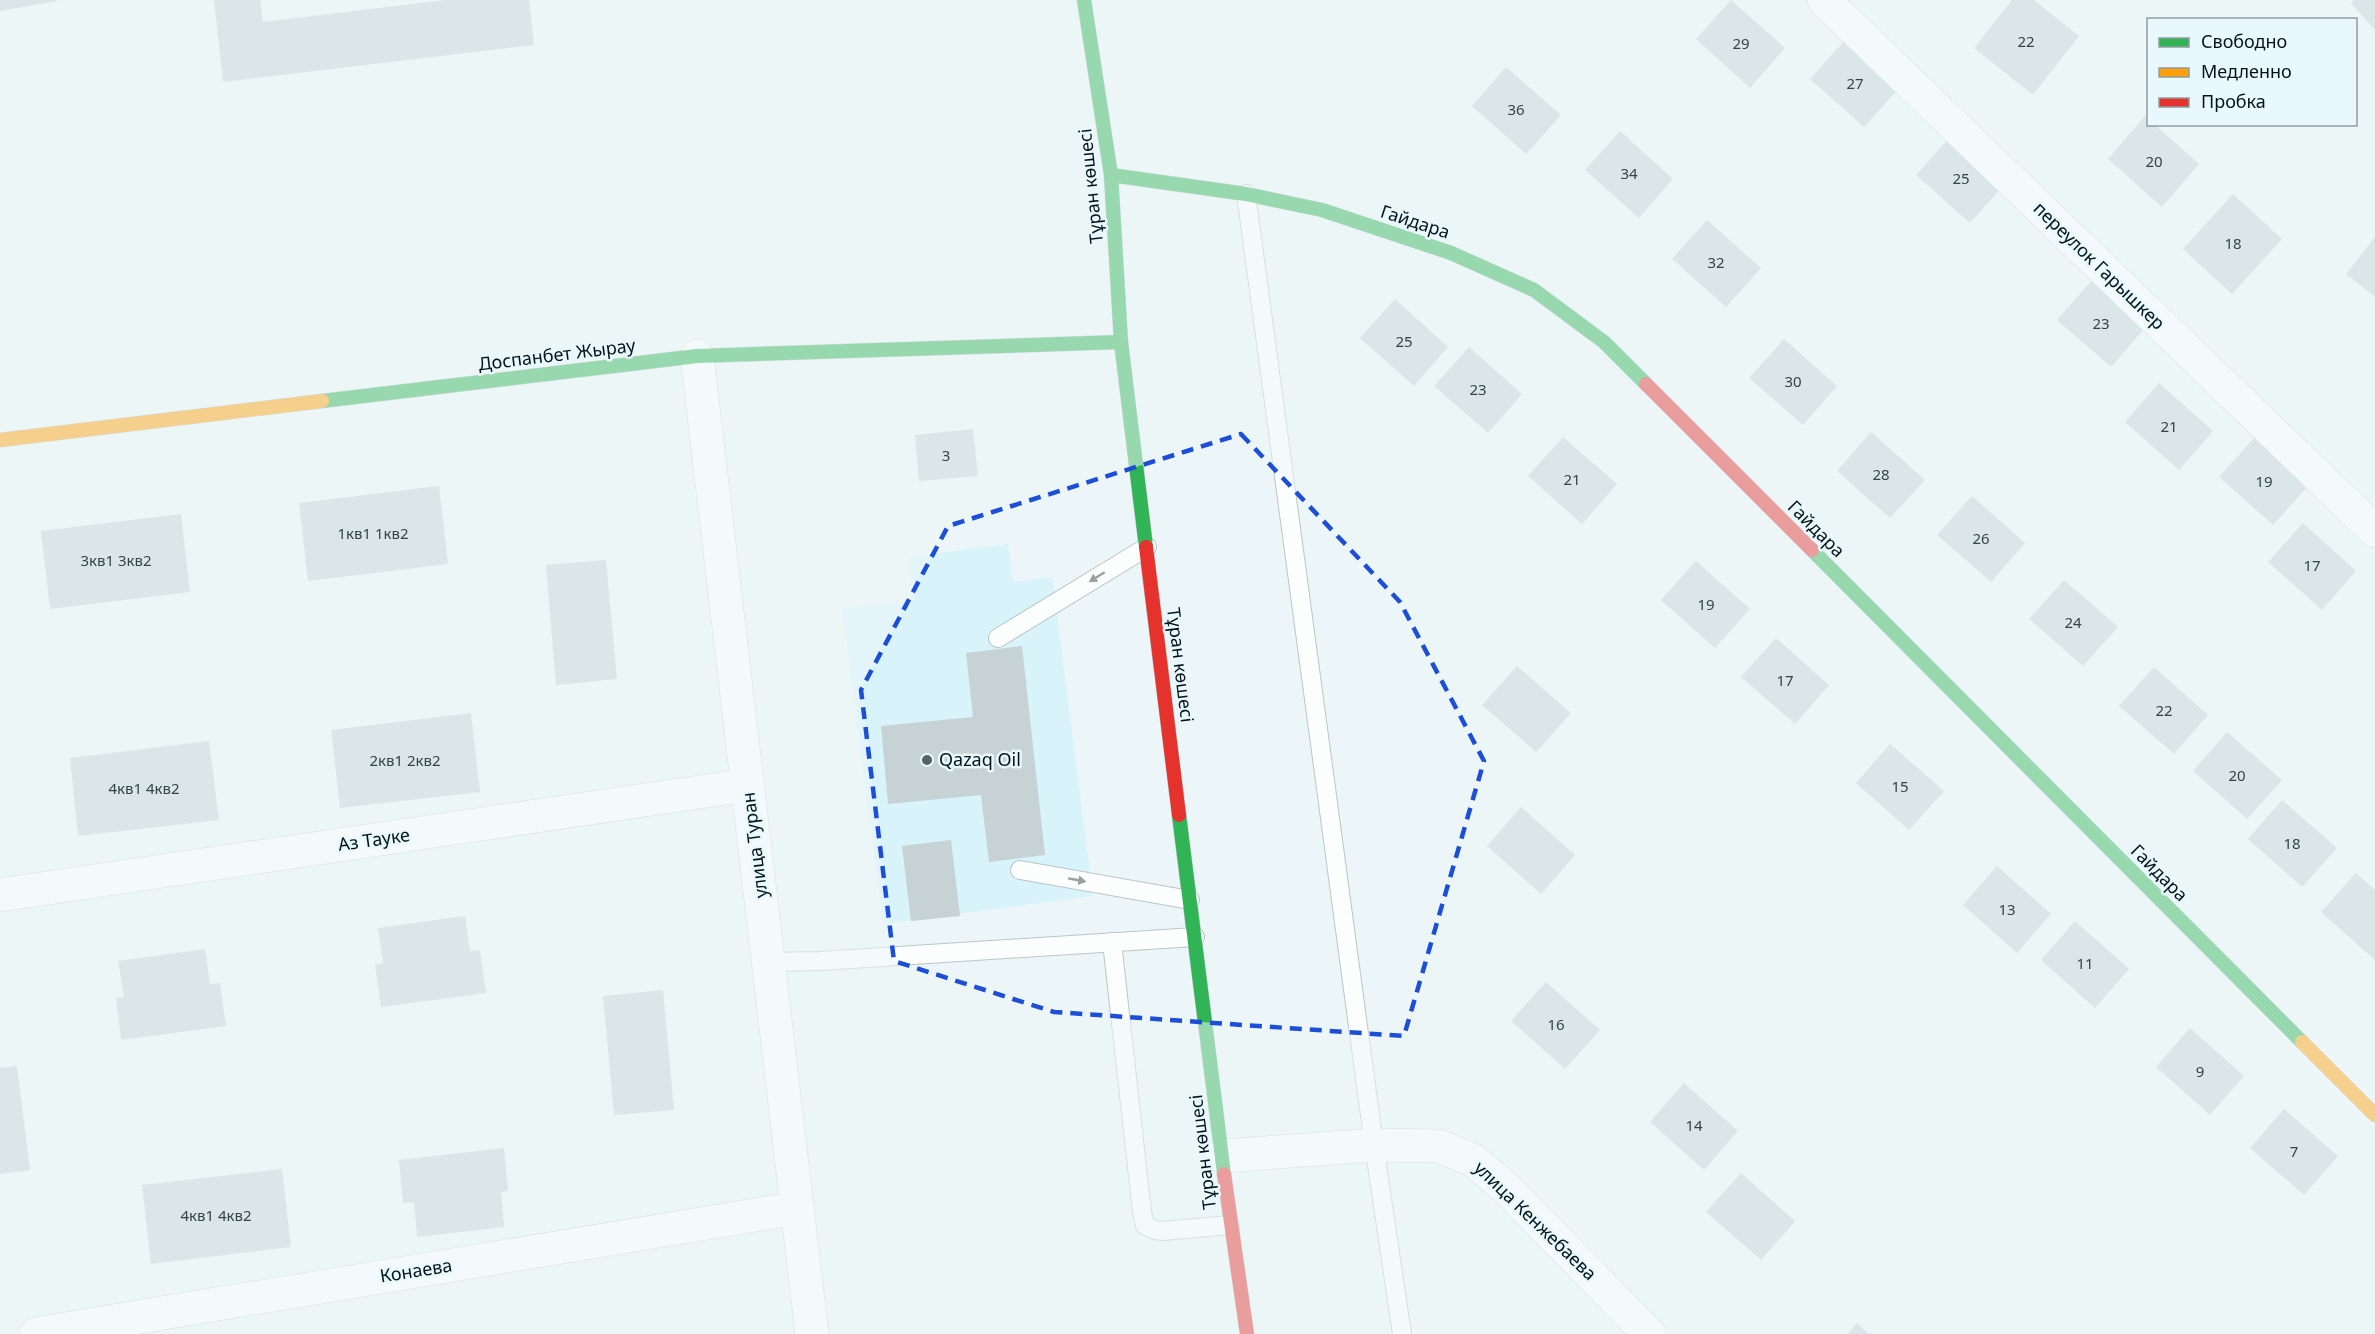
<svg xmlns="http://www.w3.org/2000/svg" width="2375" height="1334" font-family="'Noto Sans',sans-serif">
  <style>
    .built { fill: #d9f3fa }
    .building { fill: #c6d2d4 }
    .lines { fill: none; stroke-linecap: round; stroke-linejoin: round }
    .lane-casing { stroke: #bac6c9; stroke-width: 20 }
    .street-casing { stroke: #bac6c9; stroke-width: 34 }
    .fast-casing { stroke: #bac6c9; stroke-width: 15 }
    .slow-casing { stroke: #bac6c9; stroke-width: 15 }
    .jam-casing { stroke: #bac6c9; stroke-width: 15 }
    .lane { stroke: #fcfefe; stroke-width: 18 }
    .street { stroke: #fcfefe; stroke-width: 33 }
    .fast { stroke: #30b455; stroke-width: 14 }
    .slow { stroke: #ff9f0a; stroke-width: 14 }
    .jam { stroke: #e5322d; stroke-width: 14 }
    .oneway { fill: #99a0a2 }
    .marked { fill: none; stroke: #1d4ed8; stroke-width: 4.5; stroke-dasharray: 12 8; stroke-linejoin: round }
    .poi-dot { fill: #566366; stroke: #e8f8fc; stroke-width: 2 }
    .labels { text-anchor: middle; stroke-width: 5; stroke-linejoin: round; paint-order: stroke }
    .number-label { font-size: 15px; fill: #354447 }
    .street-label { font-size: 18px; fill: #051418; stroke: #e8f8fc }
    .poi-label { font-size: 18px; fill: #051418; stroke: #e8f8fc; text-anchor: start }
  </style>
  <rect width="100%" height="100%" fill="#ecf5f7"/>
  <path class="built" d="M1008 544 1013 582 1052 577 1093 896 883 924 842 609 914 600 908 557Z"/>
  <g class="building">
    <path d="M0 0H57V1L0 11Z"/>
    <path d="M214 0H260L263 22 445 0H529L534 45 223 82Z"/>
    <path d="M1731 0 1785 48 1750 88 1696 39Z"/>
    <path d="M2012 0H2034L2079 36 2033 95 1974 48Z"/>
    <path d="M2354 0H2375V30L2351 3Z"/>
    <path d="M1845 40 1899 88 1864 127 1810 79Z"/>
    <path d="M1506 67 1561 115 1526 154 1472 106Z"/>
    <path d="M2145 116 2148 119V124H2154L2199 164 2162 207 2108 159Z"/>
    <path d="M1620 131 1673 179 1639 218 1585 170Z"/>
    <path d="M1951 136 2005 184 1970 223 1916 175Z"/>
    <path d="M2233 194 2282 239 2232 294 2183 249Z"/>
    <path d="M1707 220 1761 268 1726 307 1672 259Z"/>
    <path d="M2375 237V297L2346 274Z"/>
    <path d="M2092 280 2145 328 2111 367 2057 320Z"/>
    <path d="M1395 299 1448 347 1414 386 1360 338Z"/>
    <path d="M1784 339 1837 386 1803 425 1749 378Z"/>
    <path d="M1469 347 1522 394 1488 433 1434 386Z"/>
    <path d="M2159 383 2213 431 2179 470 2125 422Z"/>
    <path d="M973 429 978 476 919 481 915 435Z"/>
    <path d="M1871 432 1925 480 1890 518 1837 471Z"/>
    <path d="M1563 437 1617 484 1582 524 1528 476Z"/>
    <path d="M2254 438 2308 486 2273 525 2219 477Z"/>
    <path d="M439 486 448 564 308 581 299 503Z"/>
    <path d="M1972 496 2025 543 1991 582 1937 535Z"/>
    <path d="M181 514 190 592 50 609 41 531Z"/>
    <path d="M2303 523 2356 571 2322 610 2268 562Z"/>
    <path d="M606 560 617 679 556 685 546 565Z"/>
    <path d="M1696 561 1750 609 1715 648 1661 600Z"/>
    <path d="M2064 580 2118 627 2083 666 2029 619Z"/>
    <path d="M1776 638 1829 685 1795 724 1741 677Z"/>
    <path d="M1022 646 1045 855 989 862 981 795 888 804 881 726 973 717 966 653Z"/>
    <path d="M1517 666 1571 713 1536 752 1482 705Z"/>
    <path d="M2154 667 2208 715 2174 754 2119 706Z"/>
    <path d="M471 713 480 792 340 808 331 730Z"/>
    <path d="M2227 732 2282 780 2247 819 2193 771Z"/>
    <path d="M209 741 219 820 78 836 70 758Z"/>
    <path d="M1890 744 1944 791 1909 830 1856 783Z"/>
    <path d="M2282 800 2337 848 2302 887 2248 839Z"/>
    <path d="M1521 807 1575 855 1541 894 1487 846Z"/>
    <path d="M951 840 960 916 911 921 902 846Z"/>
    <path d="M1997 866 2051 914 2017 953 1963 905Z"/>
    <path d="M2356 873 2375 890V960L2321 912Z"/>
    <path d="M465 916 470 951 480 950 486 993 381 1007 375 965 383 963 378 928Z"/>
    <path d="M2075 921 2129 969 2095 1008 2041 960Z"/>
    <path d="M205 949 210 984 220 983 226 1026 121 1040 116 998 124 997 118 961Z"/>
    <path d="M1546 982 1600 1030 1565 1069 1511 1021Z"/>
    <path d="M663 990 674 1110 614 1115 603 996Z"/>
    <path d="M2190 1028 2244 1076 2210 1115 2156 1067Z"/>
    <path d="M17 1066 30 1170 0 1174V1068Z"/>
    <path d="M1684 1083 1738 1131 1704 1170 1650 1122Z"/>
    <path d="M2284 1109 2338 1156 2304 1195 2250 1148Z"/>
    <path d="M504 1148 508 1191 501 1192 504 1227 417 1237 414 1202 403 1203 399 1160Z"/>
    <path d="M282 1169 291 1247 151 1264 142 1185Z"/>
    <path d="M1741 1173 1795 1221 1761 1260 1706 1212Z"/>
    <path d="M1857 1323 1869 1334H1848Z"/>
  </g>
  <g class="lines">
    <g class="lane-casing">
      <g id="lane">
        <path d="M1246 194 1374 1145 1402 1334"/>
        <path d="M998 638 1147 547"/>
        <path d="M1020 870 1190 900"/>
        <path d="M1112 942 1142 1212 1145 1225 1155 1230 1163 1231 1230 1225"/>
        <path d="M768 962 820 961 1195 937"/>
      </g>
    </g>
    <g class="street-casing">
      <g id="street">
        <path d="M1824 0 2375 531"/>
        <path d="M697 356 812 1334"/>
        <path d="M0 895 747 785"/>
        <path d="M1222 1156 1374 1145 1439 1146 1473 1160 1507 1189 1649 1334"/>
        <path d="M36 1334 797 1208"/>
      </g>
    </g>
    <g class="fast-casing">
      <g id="fast">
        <path d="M1084 0 1111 175 1121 342 1146 547"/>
        <path d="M1111 175 1246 194 1322 210 1451 253 1534 290 1604 342 1646 384"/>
        <path d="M322 401 697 356 1121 342"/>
        <path d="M1812 550 2302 1042"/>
        <path d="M1179 815 1224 1174"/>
      </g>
    </g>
    <g class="slow-casing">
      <g id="slow">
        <path d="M0 440 322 401"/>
        <path d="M2302 1042 2375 1115"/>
      </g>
    </g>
    <g class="jam-casing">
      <g id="jam">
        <path d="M1646 384 1812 550"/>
        <path d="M1146 547 1179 815"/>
        <path d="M1224 1174 1247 1334"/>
      </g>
    </g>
    <use href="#lane" class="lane"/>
    <use href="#street" class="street"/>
    <use href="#fast" class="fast"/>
    <use href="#slow" class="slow"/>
    <use href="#jam" class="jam"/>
  </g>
  <defs><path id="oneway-solid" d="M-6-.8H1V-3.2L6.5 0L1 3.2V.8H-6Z" transform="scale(1.5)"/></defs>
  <g class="oneway">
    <use href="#oneway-solid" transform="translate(1097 577) rotate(148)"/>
    <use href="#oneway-solid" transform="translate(1077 880) rotate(10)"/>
  </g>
  <path d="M0 0H2375V1334H0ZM1241 434 1400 602 1484 761 1404 1036 1054 1012 894 961 861 690 948 526Z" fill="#ecf5f7" fill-opacity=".55" fill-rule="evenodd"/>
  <path class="marked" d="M1241 434 1400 602 1484 761 1404 1036 1054 1012 894 961 861 690 948 526Z"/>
  <circle class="poi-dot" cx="927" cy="760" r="6"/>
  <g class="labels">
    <g class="number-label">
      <text x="2026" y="47">22</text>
      <text x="1741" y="49">29</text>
      <text x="1855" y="89">27</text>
      <text x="1516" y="115">36</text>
      <text x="2154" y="167">20</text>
      <text x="1629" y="179">34</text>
      <text x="1961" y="184">25</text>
      <text x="2233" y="249">18</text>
      <text x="1716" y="268">32</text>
      <text x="2101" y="329">23</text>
      <text x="1404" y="347">25</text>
      <text x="1793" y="387">30</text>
      <text x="1478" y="395">23</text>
      <text x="2169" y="432">21</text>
      <text x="946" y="461">3</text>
      <text x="1881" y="480">28</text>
      <text x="1572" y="485">21</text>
      <text x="2264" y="487">19</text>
      <text x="373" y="539">1кв1 1кв2</text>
      <text x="1981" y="544">26</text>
      <text x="116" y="566">3кв1 3кв2</text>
      <text x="2312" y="571">17</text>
      <text x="1706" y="610">19</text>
      <text x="2073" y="628">24</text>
      <text x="1785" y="686">17</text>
      <text x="2164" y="716">22</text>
      <text x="405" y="766">2кв1 2кв2</text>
      <text x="2237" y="781">20</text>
      <text x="1900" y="792">15</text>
      <text x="144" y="794">4кв1 4кв2</text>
      <text x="2292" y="849">18</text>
      <text x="2007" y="915">13</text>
      <text x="2085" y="969">11</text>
      <text x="1556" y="1030">16</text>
      <text x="2200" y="1077">9</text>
      <text x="1694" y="1131">14</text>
      <text x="2294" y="1157">7</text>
      <text x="216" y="1221">4кв1 4кв2</text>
    </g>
    <g class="street-label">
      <text transform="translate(1091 186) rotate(-96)" y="6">Тұран көшесі</text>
      <text transform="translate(1415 222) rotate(18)" y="6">Гайдара</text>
      <text transform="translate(2099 266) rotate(44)" y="6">переулок Гарышкер</text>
      <text transform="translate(557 355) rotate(-7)" y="6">Доспанбет Жырау</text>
      <text transform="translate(1816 529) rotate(45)" y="6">Гайдара</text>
      <text transform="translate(1180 665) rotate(83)" y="6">Тұран көшесі</text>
      <text transform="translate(374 840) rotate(-8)" y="6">Аз Тауке</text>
      <text transform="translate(755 845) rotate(-97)" y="6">улица Туран</text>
      <text transform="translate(2159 873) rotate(45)" y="6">Гайдара</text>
      <text transform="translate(1203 1152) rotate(-97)" y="6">Тұран көшесі</text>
      <text transform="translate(1535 1221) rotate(44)" y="6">улица Кенжебаева</text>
      <text transform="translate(416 1271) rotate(-9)" y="6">Конаева</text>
    </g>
    <g class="poi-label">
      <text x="939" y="766">Qazaq Oil</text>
    </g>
  </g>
  <rect x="2147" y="18" width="210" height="108" fill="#e8f8fc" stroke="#8d9da1" stroke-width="1.5"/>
  <rect x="2159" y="38" width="30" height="9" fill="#30b455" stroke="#8d9da1" stroke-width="1.5"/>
  <text x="2201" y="48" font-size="18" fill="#051418">Свободно</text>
  <rect x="2159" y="68" width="30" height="9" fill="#ff9f0a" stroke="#8d9da1" stroke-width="1.5"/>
  <text x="2201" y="78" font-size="18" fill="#051418">Медленно</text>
  <rect x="2159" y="98" width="30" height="9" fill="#e5322d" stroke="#8d9da1" stroke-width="1.5"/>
  <text x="2201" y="108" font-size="18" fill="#051418">Пробка</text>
</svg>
